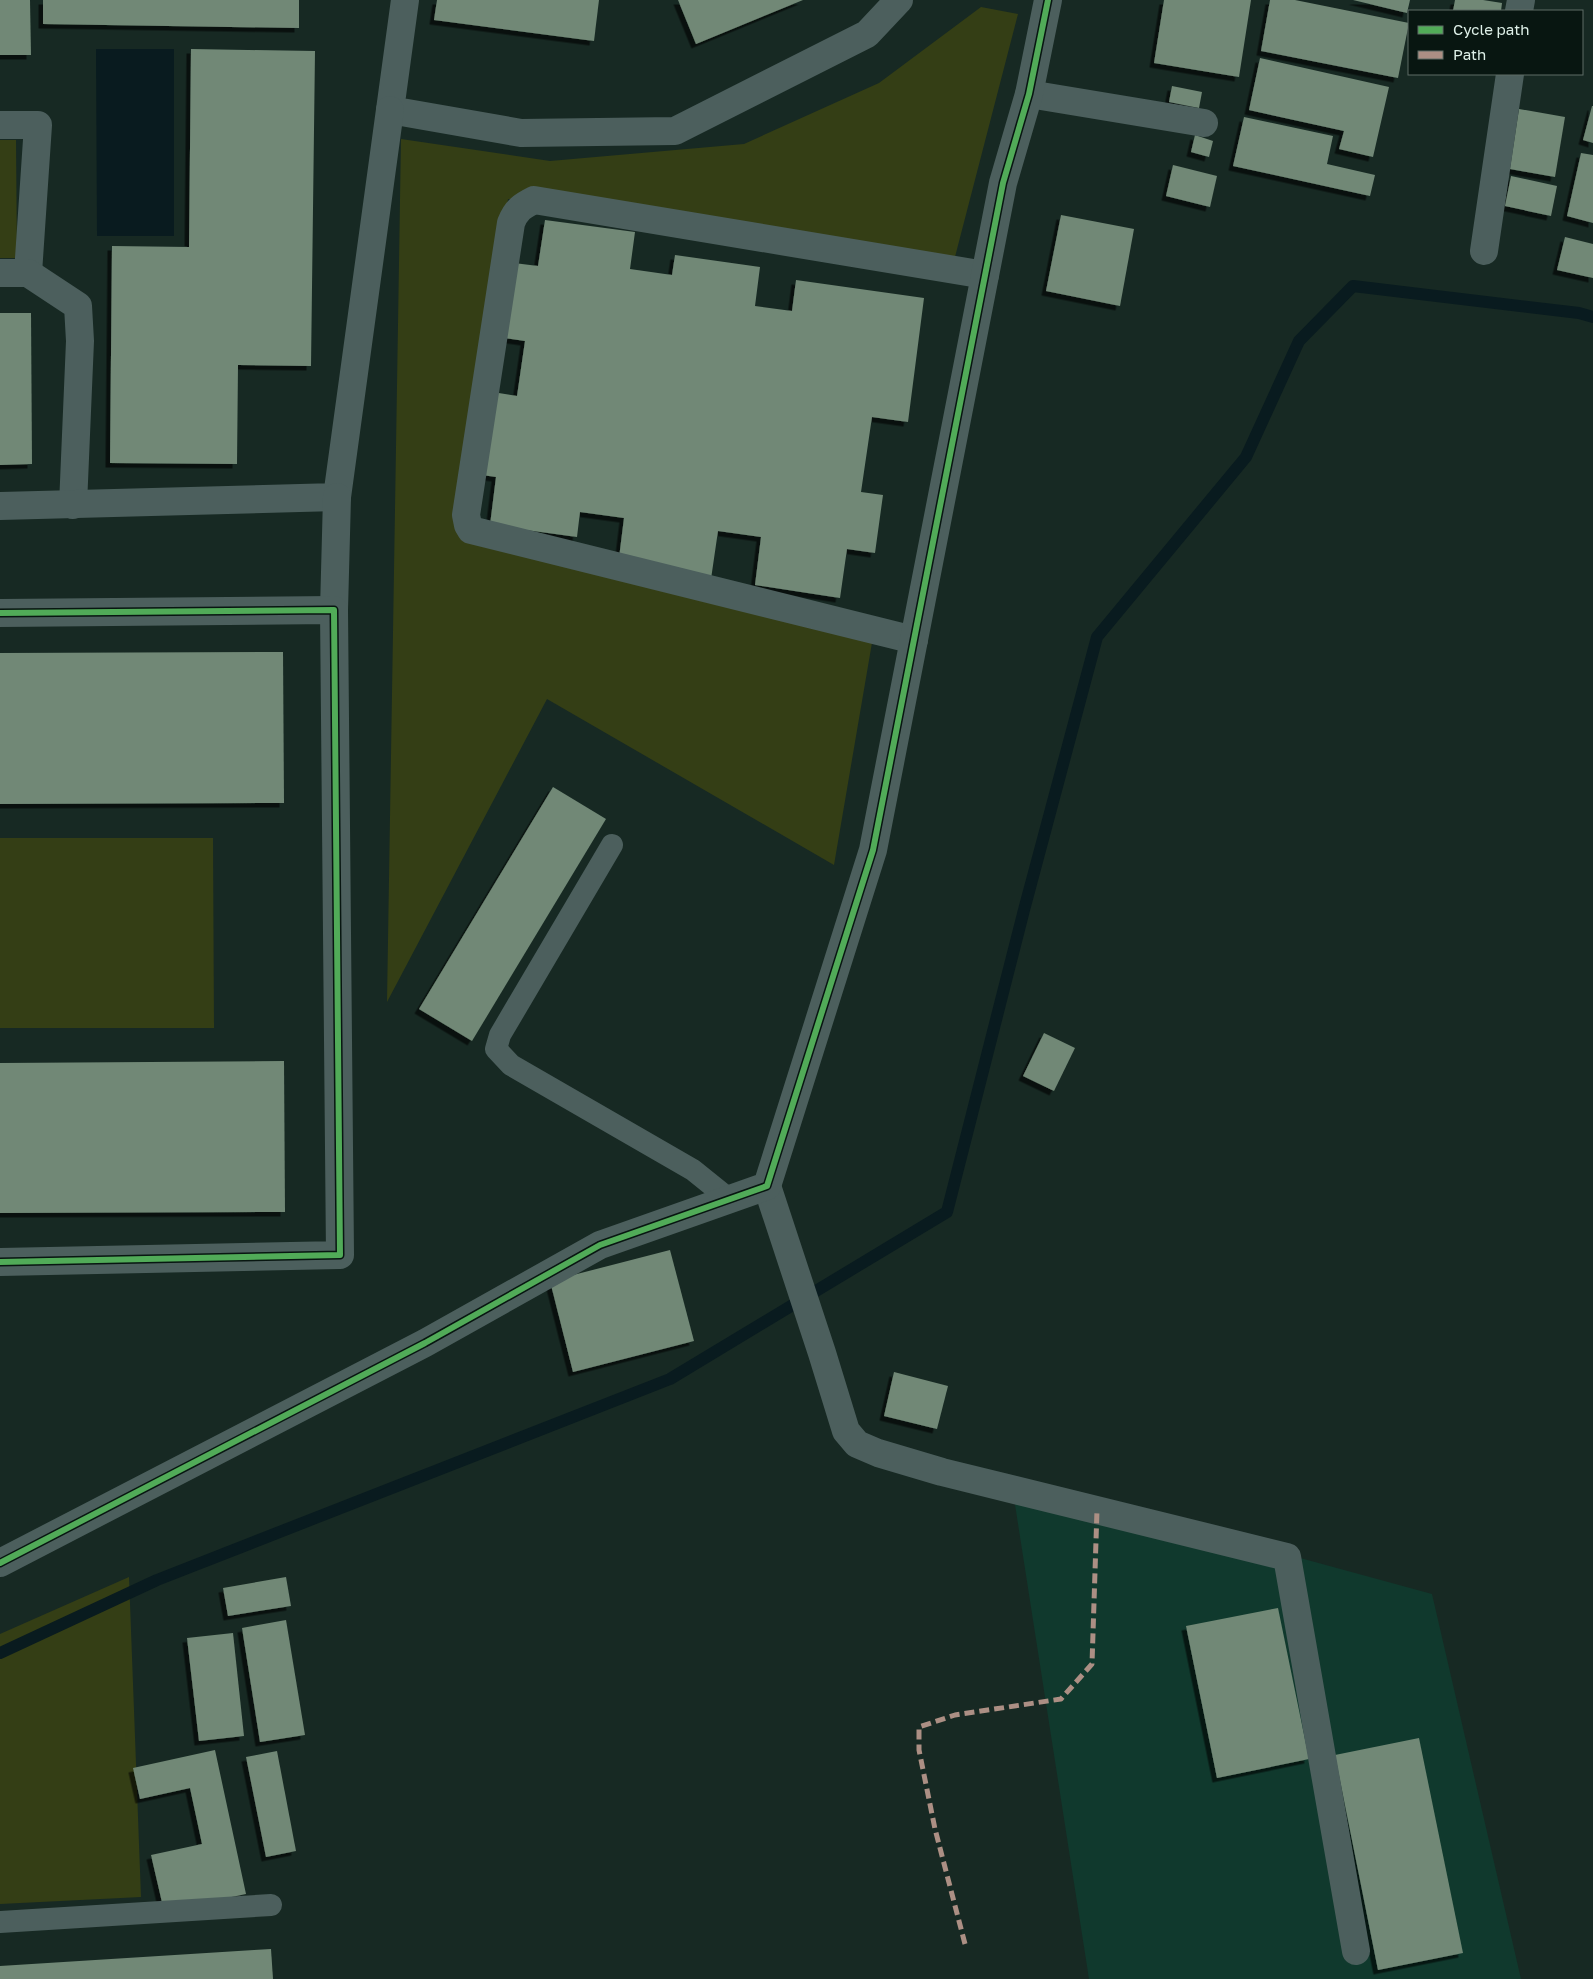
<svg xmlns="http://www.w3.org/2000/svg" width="1593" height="1979" font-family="'Golos Text',sans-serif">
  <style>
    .built { fill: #10392d }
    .green { fill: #343e15 }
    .water { fill: #091b1f }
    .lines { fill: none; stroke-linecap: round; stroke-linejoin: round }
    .stream { stroke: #091b1f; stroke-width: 12 }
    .building { fill: #718876; filter: url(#shadow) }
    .service { stroke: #4c5f5d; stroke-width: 22 }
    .minor { stroke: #4c5f5d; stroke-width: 28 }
    .tertiary { stroke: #4c5f5d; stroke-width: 28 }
    .quiet { stroke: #ac8f84; stroke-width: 5; stroke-dasharray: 10 5; stroke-linecap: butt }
    .cycleway-casing { stroke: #081611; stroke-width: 9 }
    .cycleway { stroke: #51ab58; stroke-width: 6 }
  </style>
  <defs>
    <filter id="shadow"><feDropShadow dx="-4.5" dy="4.5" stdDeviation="0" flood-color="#0009"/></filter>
  </defs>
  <rect width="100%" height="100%" fill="#172923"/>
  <path class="built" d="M1011 1479 1432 1594 1521 1979H1089Z"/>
  <g class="green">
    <path d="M981 7 1018 14 949 280 508 199 460 536 874 631 834 865 547 699 387 1002 401 139 550 161 744 144 879 83Z"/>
    <path d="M0 140H16L17 258H0Z"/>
    <path d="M0 838H213L214 1028H0Z"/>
    <path d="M129 1577 141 1897 0 1904V1634Z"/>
  </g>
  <path class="water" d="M96 49H174V236H97Z"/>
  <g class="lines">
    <path class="stream" d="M0 1653 157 1580 670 1379 947 1212 1024 910 1097 637 1246 457 1299 341 1353 286 1579 313 1593 317"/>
  </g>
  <g class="building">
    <path d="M0 0H30L31 55H0Z"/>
    <path d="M43 0H299V28L43 24Z"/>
    <path d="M437 0H599L594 41 434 20Z"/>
    <path d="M678 0H803L696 44Z"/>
    <path d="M1164 0H1251L1239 77 1154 63Z"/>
    <path d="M1270 0H1295L1409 23 1398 78 1261 51Z"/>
    <path d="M1353 0H1410L1407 13Z"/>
    <path d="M1455 0H1483L1502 3 1501 11H1453Z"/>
    <path d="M191 49 315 51 311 366 238 365 237 464 110 463 112 246 189 247Z"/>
    <path d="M1260 58 1389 87 1373 157 1339 149 1344 131 1249 110Z"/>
    <path d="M1172 86 1202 92 1199 108 1169 102Z"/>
    <path d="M1592 106H1593V143L1583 140Z"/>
    <path d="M1519 109 1565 117 1555 177 1510 169Z"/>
    <path d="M1244 117 1333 136 1327 164 1375 175 1370 196 1233 166Z"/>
    <path d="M1195 135 1213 141 1209 157 1191 152Z"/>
    <path d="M1581 153 1593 155V223L1567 216Z"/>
    <path d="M1173 165 1217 176 1210 207 1166 196Z"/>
    <path d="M1511 176 1557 186 1551 216 1505 206Z"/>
    <path d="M1061 215 1134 229 1120 306 1046 291Z"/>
    <path d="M545 220 635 232 630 269 672 275 675 255 760 267 755 306 792 311 796 280 924 298 908 422 872 417 861 492 883 495 875 553 847 549 840 598 755 585 761 537 718 531 711 579 618 566 624 518 580 512 577 537 490 525 496 477 475 474 486 391 517 396 525 341 498 337 507 262 538 266Z"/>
    <path d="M1565 237 1593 244V278L1557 270Z"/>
    <path d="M0 313H31L32 464 0 465Z"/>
    <path d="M283 652 284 803 0 804V653Z"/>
    <path d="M553 787 606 819 472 1041 419 1009Z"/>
    <path d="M1044 1033 1075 1048 1054 1091 1023 1076Z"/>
    <path d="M284 1061 285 1212 0 1213V1063Z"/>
    <path d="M670 1250 694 1341 573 1372 550 1281Z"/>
    <path d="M894 1372 948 1386 937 1429 884 1416Z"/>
    <path d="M286 1577 291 1606 228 1616 223 1588Z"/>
    <path d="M1278 1608 1309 1759 1217 1778 1186 1626Z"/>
    <path d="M286 1620 305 1735 260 1742 242 1628Z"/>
    <path d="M233 1633 244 1736 199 1741 187 1638Z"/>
    <path d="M1419 1738 1463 1953 1378 1970 1335 1755Z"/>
    <path d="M215 1750 246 1894 164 1911 151 1855 202 1844 190 1788 140 1799 133 1768Z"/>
    <path d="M277 1751 296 1851 266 1857 246 1757Z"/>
    <path d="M271 1949 273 1979H0V1966Z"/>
  </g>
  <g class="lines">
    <g class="service">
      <path d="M612 845 500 1035 496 1049 511 1065 693 1170 729 1199"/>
      <path d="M0 1922 271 1905"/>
    </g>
    <g class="minor">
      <path d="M405 0 390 110 521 133 675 131 867 34 899 0"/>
      <path d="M1519 11 1521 0"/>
      <path d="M1029 94 1204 123"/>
      <path d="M0 125H38L28 273"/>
      <path d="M1484 251 1510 74"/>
      <path d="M0 273H28L78 306 80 341 73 505"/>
      <path d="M0 506 337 497 390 110"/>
      <path d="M334 610 337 497"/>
      <path d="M0 613 334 610 340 1255 0 1262"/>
      <path d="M914 640 471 530 468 525 466 515 511 223C516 210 522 206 534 200L985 275"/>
      <path d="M767 1186 822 1353 846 1431 857 1444 878 1453 942 1472 1287 1557 1356 1951"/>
    </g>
    <path class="tertiary" d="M0 1563 425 1343 600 1245 767 1186 873 850 1003 183 1029 94 1048 0"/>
    <path class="quiet" d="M965 1944 935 1829 919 1750V1727L955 1715 1061 1699 1092 1664 1097 1510"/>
    <g class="cycleway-casing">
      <g id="cycleway">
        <path d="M0 613 334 610 340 1255 0 1262"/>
        <path d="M0 1563 425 1343 600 1245 767 1186 873 850 1003 183 1029 94 1048 0"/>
      </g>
    </g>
    <use href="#cycleway" class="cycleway"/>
  </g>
  <rect x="1408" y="10" width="175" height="65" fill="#081611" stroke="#5e6d67"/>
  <rect x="1418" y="26" width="25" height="8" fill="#51ab58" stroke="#5e6d67"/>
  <text x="1453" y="35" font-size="15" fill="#def0e8">Cycle path</text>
  <rect x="1418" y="51" width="25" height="8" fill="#ac8f84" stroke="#5e6d67"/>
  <text x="1453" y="60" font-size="15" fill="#def0e8">Path</text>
</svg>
